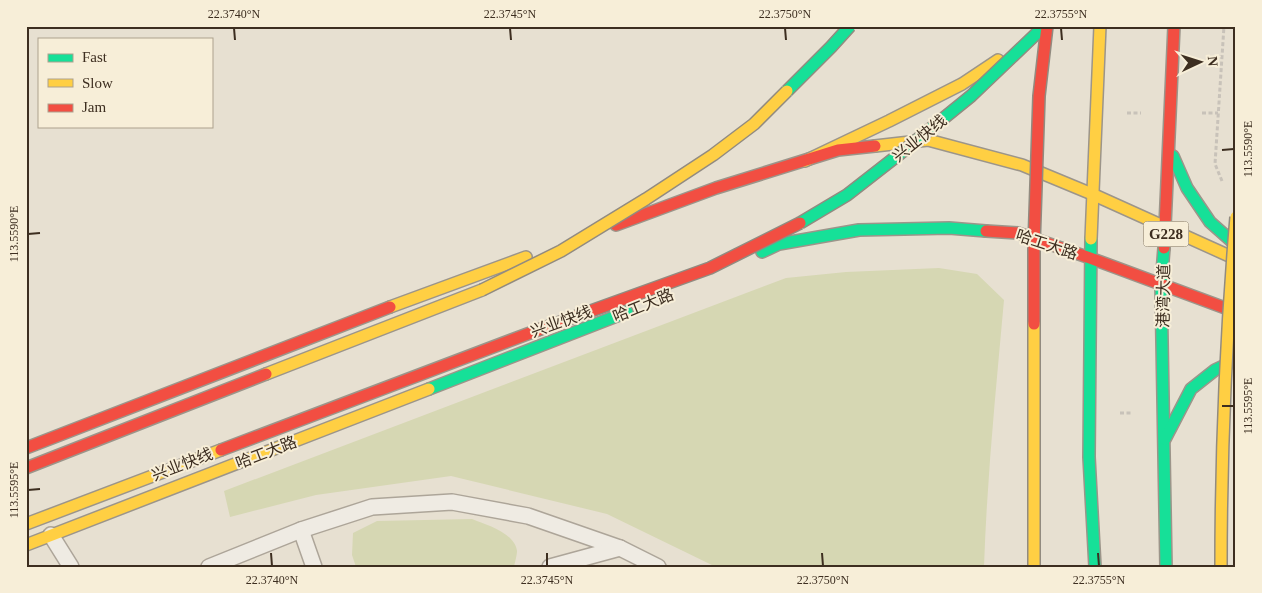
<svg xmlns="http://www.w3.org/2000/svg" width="1262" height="593" font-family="'Times New Roman','Noto Sans SC',serif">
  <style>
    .green { fill: #d6d7b3 }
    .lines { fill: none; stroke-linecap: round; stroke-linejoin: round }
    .lane-casing { stroke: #ada599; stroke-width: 18 }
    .fast-casing { stroke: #9c958a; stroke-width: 14 }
    .slow-casing { stroke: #9c958a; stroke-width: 14 }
    .jam-casing { stroke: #9c958a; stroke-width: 14 }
    .path { stroke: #c8c2b9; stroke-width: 3; stroke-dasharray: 4 2.5; stroke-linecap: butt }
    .lane { stroke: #efebe3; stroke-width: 15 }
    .fast { stroke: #16e098; stroke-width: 11 }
    .slow { stroke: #ffcf43; stroke-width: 11 }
    .jam { stroke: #f24e42; stroke-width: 11 }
    .fast-bridge-casing { stroke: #928b80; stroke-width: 14; stroke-linecap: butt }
    .slow-bridge-casing { stroke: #928b80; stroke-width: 14; stroke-linecap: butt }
    .jam-bridge-casing { stroke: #928b80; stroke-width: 14; stroke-linecap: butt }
    .fast-bridge { stroke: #16e098; stroke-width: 11 }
    .slow-bridge { stroke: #ffcf43; stroke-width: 11 }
    .jam-bridge { stroke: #f24e42; stroke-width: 11 }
    .ticks { fill: none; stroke: #3d2e20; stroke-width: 2 }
    .labels { text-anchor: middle; stroke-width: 4; stroke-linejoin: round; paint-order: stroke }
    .shield { fill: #f7eed8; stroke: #756857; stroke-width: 1 }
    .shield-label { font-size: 15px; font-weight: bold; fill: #3d2e20 }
    .street-label { font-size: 16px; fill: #3d2e20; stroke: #f7eed8 }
    .neatline { fill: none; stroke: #3d2e20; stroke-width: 2 }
    .ticks-label { font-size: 12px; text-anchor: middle; fill: #3d2e20 }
  </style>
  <rect width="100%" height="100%" fill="#e7e0d1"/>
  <g class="green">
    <path d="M939 268 977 274 1004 300C996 389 987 477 984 567H716L607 514 451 476 316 495 230 517 224 491 786 278 846 272Z"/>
    <path d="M472 519C487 525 515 533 517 551 517 555 515 562 514 567H356L352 555 353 533 377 521Z"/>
  </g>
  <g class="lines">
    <g class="lane-casing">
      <g id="lane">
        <path d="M301 530 314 567"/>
        <path d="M51 535 71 567"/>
        <path d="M209 567 301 530 372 507 452 502 528 516 620 548 658 567"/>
        <path d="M550 567 620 548"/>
      </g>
    </g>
    <g class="fast-casing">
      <g id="fast">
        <path d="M1173 156 1187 188 1210 222 1236 245"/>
        <path d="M1091 239 1089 457 1095 567"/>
        <path d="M1164 248 1161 285 1166 567"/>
        <path d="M762 252 779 244 859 230 949 228 986 231"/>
        <path d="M429 389 627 312"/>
        <path d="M1165 439 1191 389 1215 370 1236 360"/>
      </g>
    </g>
    <g class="slow-casing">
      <g id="slow">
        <path d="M875 146 928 140 1022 165 1092 194 1236 259"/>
        <path d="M805 161 889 121 962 84 998 60"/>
        <path d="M1091 239 1100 26"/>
        <path d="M390 307 526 257"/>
        <path d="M266 374 482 290"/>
        <path d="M26 524 221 450"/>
        <path d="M26 545 429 389"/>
      </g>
    </g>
    <g class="jam-casing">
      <g id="jam">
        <path d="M616 225 716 188 838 150 875 146"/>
        <path d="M986 231 1018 233 1090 258 1236 312"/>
        <path d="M1164 248 1174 26"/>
        <path d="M26 448 390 307"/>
        <path d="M221 450 538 330"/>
        <path d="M26 468 266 374"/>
      </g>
    </g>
    <g class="path">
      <path d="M1127 113H1141"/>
      <path d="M1202 113H1218"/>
      <path d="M1222 181 1215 164 1224 26"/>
      <path d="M1120 413H1133"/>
    </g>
    <use href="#lane" class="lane"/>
    <use href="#fast" class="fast"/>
    <use href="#slow" class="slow"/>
    <use href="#jam" class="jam"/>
    <g class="fast-bridge-casing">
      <g id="fast-bridge">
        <path d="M787 91 831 47 850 26"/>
        <path d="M800 223 847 195 897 156 971 96 1036 34 1042 26"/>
      </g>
    </g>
    <g class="slow-bridge-casing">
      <g id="slow-bridge">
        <path d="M482 290 561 251 646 199 713 155 754 124 787 91"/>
        <path d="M1034 324V567"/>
        <path d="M1221 567C1221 450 1226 334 1236 217"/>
      </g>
    </g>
    <g class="jam-bridge-casing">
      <g id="jam-bridge">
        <path d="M1034 324V245L1039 96 1047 26"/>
        <path d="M538 330 710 268 800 223"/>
      </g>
    </g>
    <use href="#fast-bridge" class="fast-bridge"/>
    <use href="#slow-bridge" class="slow-bridge"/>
    <use href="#jam-bridge" class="jam-bridge"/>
  </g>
  <path class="ticks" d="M234 28 235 40M510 28 511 40M785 28 786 40M1061 28 1062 40M1222 150 1234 149M28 234 40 233M1222 406H1234M28 490 40 489M271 553 272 566M547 553V566M822 553 823 566M1098 553 1099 566"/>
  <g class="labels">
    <rect class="shield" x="1143.5" y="221.5" width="45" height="25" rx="4"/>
    <g class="shield-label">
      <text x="1166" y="239">G228</text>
    </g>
    <g class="street-label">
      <text transform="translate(919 138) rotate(-39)" y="6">兴业快线</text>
      <text transform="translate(1047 244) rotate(18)" y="6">哈工大路</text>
      <text transform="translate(1163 296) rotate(-89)" y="6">港湾大道</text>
      <text transform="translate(643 305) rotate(-22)" y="6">哈工大路</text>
      <text transform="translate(561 321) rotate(-20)" y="6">兴业快线</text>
      <text transform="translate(266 452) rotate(-21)" y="6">哈工大路</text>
      <text transform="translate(182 464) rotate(-21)" y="6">兴业快线</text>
    </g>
  </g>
  <rect width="1262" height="593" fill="none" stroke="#f7eed8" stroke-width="55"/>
  <rect x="38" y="38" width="175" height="90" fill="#f7eed8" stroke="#ada18e"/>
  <rect x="48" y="54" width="25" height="8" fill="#16e098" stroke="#ada18e"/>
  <text x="82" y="62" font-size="15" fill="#3d2e20">Fast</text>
  <rect x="48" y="79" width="25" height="8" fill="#ffcf43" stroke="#ada18e"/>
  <text x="82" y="88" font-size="15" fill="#3d2e20">Slow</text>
  <rect x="48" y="104" width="25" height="8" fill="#f24e42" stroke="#ada18e"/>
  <text x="82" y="112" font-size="15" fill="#3d2e20">Jam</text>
  <g transform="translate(1200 62) rotate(86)" stroke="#f7eed8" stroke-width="4" paint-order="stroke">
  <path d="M0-4L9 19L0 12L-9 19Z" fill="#3d2e20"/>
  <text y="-8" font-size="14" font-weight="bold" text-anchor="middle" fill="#3d2e20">N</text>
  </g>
  <rect x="28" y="28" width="1206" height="538" class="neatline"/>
  <g class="ticks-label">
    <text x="234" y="18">22.3740°N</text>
    <text x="510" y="18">22.3745°N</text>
    <text x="785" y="18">22.3750°N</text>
    <text x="1061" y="18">22.3755°N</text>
    <text transform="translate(1248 149) rotate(-90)" y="4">113.5590°E</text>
    <text transform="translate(14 234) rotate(-90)" y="4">113.5590°E</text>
    <text transform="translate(1248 406) rotate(-90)" y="4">113.5595°E</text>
    <text transform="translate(14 490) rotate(-90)" y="4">113.5595°E</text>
    <text x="272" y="584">22.3740°N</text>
    <text x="547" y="584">22.3745°N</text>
    <text x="823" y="584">22.3750°N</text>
    <text x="1099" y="584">22.3755°N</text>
  </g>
</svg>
